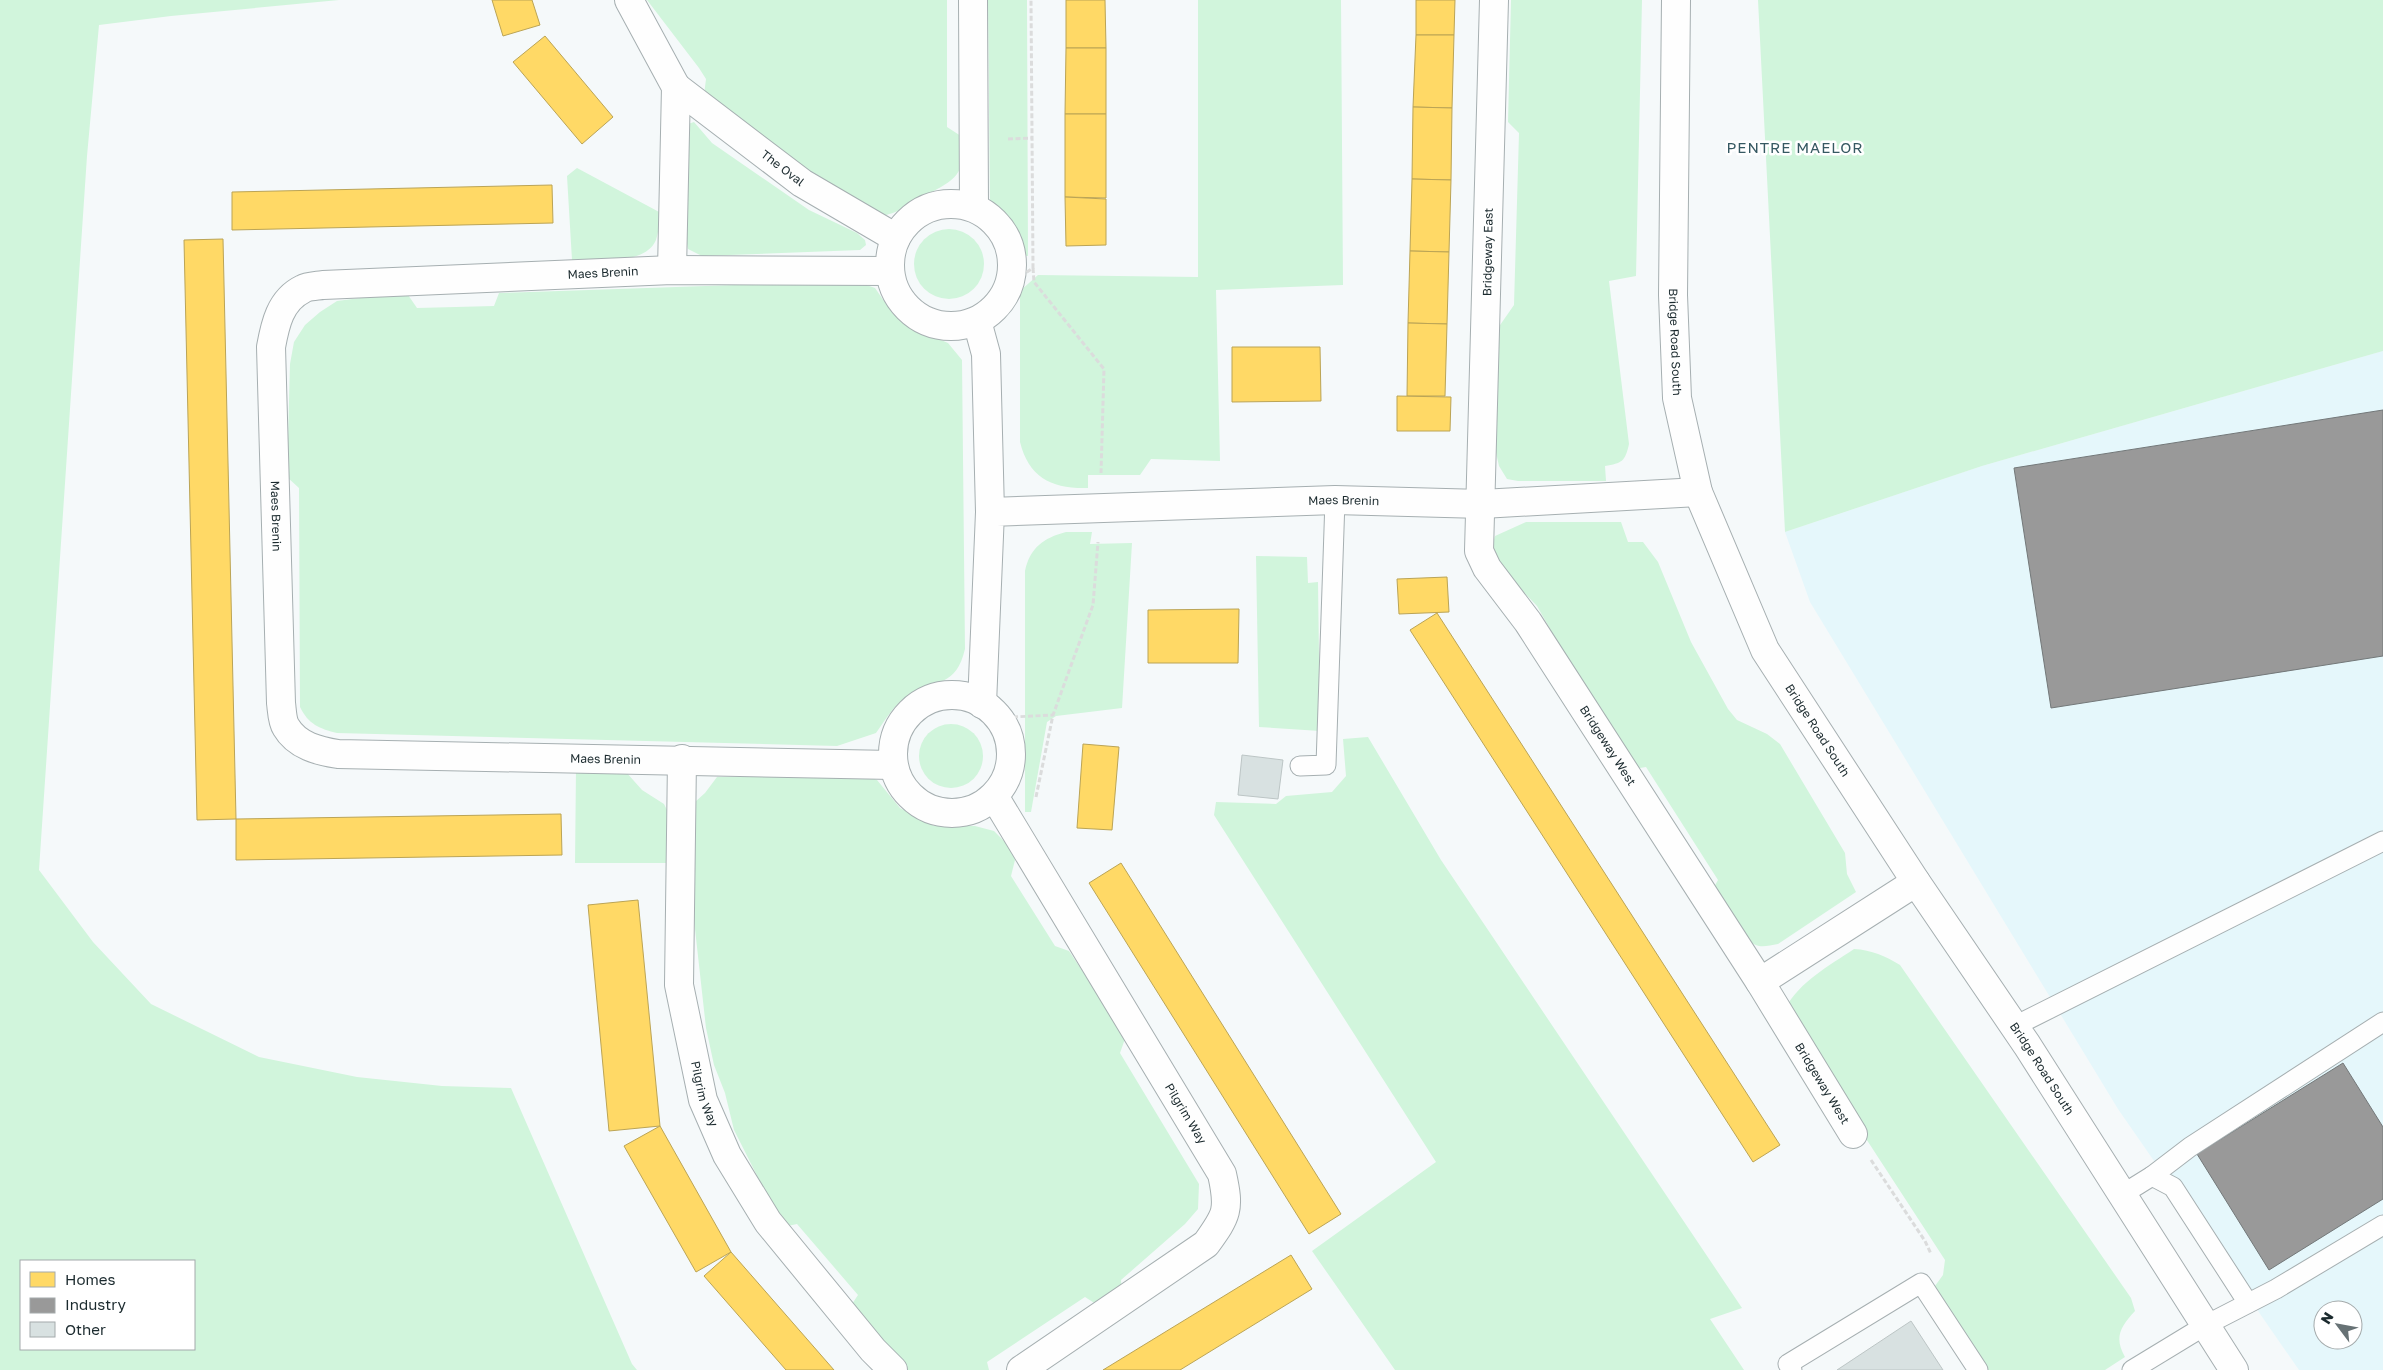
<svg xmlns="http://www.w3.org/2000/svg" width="2383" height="1370" font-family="'Golos Text',sans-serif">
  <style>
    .built { fill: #e5f7fb; fill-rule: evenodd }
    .green { fill: #d1f5dc; fill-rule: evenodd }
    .homes { fill: #ffd966; stroke: #bba455 }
    .industry { fill: #999; stroke: #737879 }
    .building { fill: #d8e1e1; stroke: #bcc5c5 }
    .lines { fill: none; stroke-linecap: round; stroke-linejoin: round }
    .service-casing { stroke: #a6afb1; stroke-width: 21 }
    .minor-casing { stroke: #a6afb1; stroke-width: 30 }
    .tertiary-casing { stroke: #a6afb1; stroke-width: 30 }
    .path { stroke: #dbdcdc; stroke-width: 3; stroke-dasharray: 5 2.5; stroke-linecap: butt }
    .service { stroke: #fefefe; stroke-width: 19 }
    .minor { stroke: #fefefe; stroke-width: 28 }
    .tertiary { stroke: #fefefe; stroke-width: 28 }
    .labels { text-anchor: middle; stroke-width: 5; stroke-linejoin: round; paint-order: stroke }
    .street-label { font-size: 12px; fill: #1b2a2e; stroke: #fff }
    .quarter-label { font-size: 15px; letter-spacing: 1px; fill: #365962; stroke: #fff }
  </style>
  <rect width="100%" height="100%" fill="#f5f9fa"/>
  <path class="built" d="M2383 351V1370H2299L2118 1109 1810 602 1785 532 1982 466ZM2323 1310H2353V1340H2323Z"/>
  <g class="green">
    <path d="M0 0H339L171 16 99 25 87 156 39 870 93 942 151 1004 259 1057 357 1077 442 1086 511 1088 632 1364 637 1370H0ZM21 1261H194V1349H21Z"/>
    <path d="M647 0H947V127L964 138C965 179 953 180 921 198 905 206 902 211 883 216L805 175 704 95 706 79 699 68Z"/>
    <path d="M988 0H1027L1028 256 1021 255C1019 233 1008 219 990 206Z"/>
    <path d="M1198 0H1341L1343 285 1216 290 1220 461 1151 459 1140 475H1088V488C1052 489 1029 478 1020 442V291L1038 275 1198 277Z"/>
    <path d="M1511 0H1642L1636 276 1609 281 1629 444C1625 462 1622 463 1605 466L1606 481H1518L1507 479 1499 466 1495 448 1498 328 1514 305 1519 133 1508 122Z"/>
    <path d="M1758 0H2383V351L1982 466 1785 532Z"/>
    <path d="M694 122 712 143 809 210 857 233 865 240 866 245 860 250 702 256 688 249 686 238 688 124Z"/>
    <path d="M577 168 661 213C659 222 659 231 656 240 645 266 595 260 572 260L567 176Z"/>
    <circle cx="949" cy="264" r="35"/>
    <path d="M855 281 875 288 893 314 915 329 948 343 962 360 965 649C956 687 937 679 909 695 894 704 886 719 876 733L837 746 337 733C320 729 308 724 300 707L299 488 287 477 290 364 294 342 305 325 320 312 337 301 406 292 417 308 494 306 499 293Z"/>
    <path d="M1526 522H1621L1628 542H1643L1658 562 1691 642 1728 709 1737 720 1767 734 1780 744 1845 853 1847 874 1856 892 1778 944C1771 945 1765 947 1759 946 1742 942 1721 909 1709 896L1718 880 1646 767 1634 769 1587 694 1537 606 1508 576 1491 550 1495 536Z"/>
    <path d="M1066 532H1092L1090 544 1132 543 1122 708 1056 716 1047 722 1031 812H1025V571C1030 548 1043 538 1066 532Z"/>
    <path d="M1256 556 1307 557 1308 583 1318 582 1320 731 1259 727Z"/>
    <circle cx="951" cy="756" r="32"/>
    <path d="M1368 737 1441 860 1742 1308 1710 1319 1744 1370H1395L1312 1251 1436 1162 1214 815 1216 802 1276 804 1286 796 1332 792 1346 776 1343 739Z"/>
    <path d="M576 769 626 772 642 790 664 804 667 810V863H575Z"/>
    <path d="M865 775 877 780 900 808 934 826H975L994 831 1010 847 1015 860 1011 876 1055 946 1069 951 1126 1036 1120 1053 1199 1184 1198 1209 1185 1224 1121 1280 1122 1296 1102 1308 1085 1297 987 1362 989 1370H907L882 1346 850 1307 858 1295 797 1224 783 1227 734 1130 725 1093 714 1065 706 1028 694 920 695 802 705 793 717 777Z"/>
    <path d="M1854 949C1872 950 1885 956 1900 965L2131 1298 2135 1311C2120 1327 2114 1338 2125 1357L2105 1370H1984L1932 1290 1943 1275 1945 1260 1790 1022 1785 1009C1800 981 1829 966 1854 949Z"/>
  </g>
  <g class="homes">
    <path d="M492 0H532L540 25 503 36Z"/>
    <path d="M1066 0H1105L1106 48H1066Z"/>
    <path d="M1416 0H1455L1454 35H1416Z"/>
    <path d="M1416 35H1454L1452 108 1413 107Z"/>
    <path d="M545 36 613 117 582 144 513 62Z"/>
    <path d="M1066 48H1106V114H1065Z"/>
    <path d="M1413 107 1452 108 1451 180 1412 179Z"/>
    <path d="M1065 114H1106V198L1065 197Z"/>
    <path d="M1412 179 1451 180 1449 252 1410 251Z"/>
    <path d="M552 185 553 223 232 230V192Z"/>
    <path d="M1065 197 1106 199V245L1066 246Z"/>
    <path d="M223 239 236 819 197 820 184 240Z"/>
    <path d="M1410 251 1449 252 1447 324 1408 323Z"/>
    <path d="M1408 323 1447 324 1445 396H1407Z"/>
    <path d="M1232 347H1320L1321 401 1232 402Z"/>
    <path d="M1397 396 1451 397 1450 431H1397Z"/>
    <path d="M1447 577 1449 612 1399 614 1397 579Z"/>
    <path d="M1239 609 1238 663H1148V610Z"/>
    <path d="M1437 613 1780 1145 1753 1162 1410 630Z"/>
    <path d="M1083 744 1119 747 1112 830 1077 828Z"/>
    <path d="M561 814 562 855 236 860V819Z"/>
    <path d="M1121 863 1341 1214 1309 1234 1089 883Z"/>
    <path d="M638 900 660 1126 609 1131 588 905Z"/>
    <path d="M660 1126 731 1252 696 1272 624 1146Z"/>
    <path d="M731 1252 834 1370H786L704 1276Z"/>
    <path d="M1291 1255 1312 1289 1180 1370H1103Z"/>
  </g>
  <g class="industry">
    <path d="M2383 410V656L2051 708 2014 468Z"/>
    <path d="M2343 1063 2383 1127V1199L2269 1270 2197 1154Z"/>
  </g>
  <g class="building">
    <path d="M1242 755 1283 760 1278 799 1238 795Z"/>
    <path d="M1911 1321 1943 1370H1837Z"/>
  </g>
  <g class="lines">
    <g class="service-casing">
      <g id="service">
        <path d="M1300 766 1326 765 1335 500"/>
        <path d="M2015 1026 2383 841"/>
        <path d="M2152 1176 2190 1147 2383 1022"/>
        <path d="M2123 1194 2152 1176 2173 1187 2248 1303"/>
        <path d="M1792 1370 1788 1364 1921 1283 1978 1370"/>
        <path d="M2132 1370 2206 1325 2276 1289 2383 1225"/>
      </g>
    </g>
    <g class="minor-casing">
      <g id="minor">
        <path d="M629 0 676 87 672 270"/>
        <path d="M973 0 974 207"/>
        <path id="s1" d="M1494 0 1479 551 1487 568 1528 622 1760 982 1853 1134"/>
        <path id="s2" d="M676 87 802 183 896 238"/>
        <circle cx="951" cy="265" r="61"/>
        <path id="s3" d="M890 271 672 270 323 285C317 286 308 286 303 289 280 300 275 325 271 347L281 703C282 710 282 721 286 727 297 746 319 751 338 754L893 765"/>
        <path d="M977 321 986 354 990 512"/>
        <circle cx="952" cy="754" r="59"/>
        <path id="s4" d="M982 704 990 512 1335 500 1482 504 1698 492"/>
        <path id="s5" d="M682 759 679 985 703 1100 727 1155 768 1222 873 1350 893 1370"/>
        <path id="s6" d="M994 796 1222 1174C1230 1210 1227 1215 1206 1244L1021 1370"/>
        <path d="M1760 982 1916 882"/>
      </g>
    </g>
    <g class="tertiary-casing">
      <g id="tertiary">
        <path id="s7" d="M1676 0 1673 295 1677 398 1698 492 1765 650 1916 882 2027 1045 2234 1370"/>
      </g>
    </g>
    <g class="path">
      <path d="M1008 139 1032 138"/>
      <path d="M1033 268 1034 282 1104 369 1101 473"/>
      <path d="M1008 285 1033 268 1031 0"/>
      <path d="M1013 717 1053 715"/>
      <path d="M1036 797 1053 715 1093 605 1098 542"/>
      <path d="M1871 1160 1925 1241 1931 1254"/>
    </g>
    <use href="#service" class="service"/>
    <use href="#minor" class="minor"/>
    <use href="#tertiary" class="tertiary"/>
  </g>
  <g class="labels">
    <g class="street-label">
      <text dy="4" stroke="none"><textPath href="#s2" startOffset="134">The Oval</textPath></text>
      <text transform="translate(1488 252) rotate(-89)" y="4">Bridgeway East</text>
      <text transform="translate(603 273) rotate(-3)" y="4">Maes Brenin</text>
      <text dy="4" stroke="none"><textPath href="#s7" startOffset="342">Bridge Road South</textPath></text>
      <text dy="4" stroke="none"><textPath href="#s4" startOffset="546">Maes Brenin</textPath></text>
      <text dy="4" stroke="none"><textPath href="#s3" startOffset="826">Maes Brenin</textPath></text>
      <text dy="4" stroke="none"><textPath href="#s7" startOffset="762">Bridge Road South</textPath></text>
      <text dy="4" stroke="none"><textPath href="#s1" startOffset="785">Bridgeway West</textPath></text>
      <text dy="4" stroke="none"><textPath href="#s3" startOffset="1366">Maes Brenin</textPath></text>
      <text dy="4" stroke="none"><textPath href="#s7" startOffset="1168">Bridge Road South</textPath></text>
      <text dy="4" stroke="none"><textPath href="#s1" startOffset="1185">Bridgeway West</textPath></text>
      <text dy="4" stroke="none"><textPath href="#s5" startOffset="338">Pilgrim Way</textPath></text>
      <text dy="4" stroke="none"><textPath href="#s6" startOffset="371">Pilgrim Way</textPath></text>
    </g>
    <g class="quarter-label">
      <text x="1795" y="153">PENTRE MAELOR</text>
    </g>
  </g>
  <rect x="20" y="1260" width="175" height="90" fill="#ffffff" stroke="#a4aaab"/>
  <rect x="30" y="1272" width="25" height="15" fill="#ffd966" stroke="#a4aaab"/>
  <text x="65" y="1285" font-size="15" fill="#1b2a2e">Homes</text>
  <rect x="30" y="1298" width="25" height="15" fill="#999999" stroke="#a4aaab"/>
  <text x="65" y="1310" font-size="15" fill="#1b2a2e">Industry</text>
  <rect x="30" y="1322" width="25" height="15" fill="#d8e1e1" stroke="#a4aaab"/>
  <text x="65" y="1335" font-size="15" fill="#1b2a2e">Other</text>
  <g transform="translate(2338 1325) rotate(302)"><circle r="24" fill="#ffffff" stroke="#a4aaab"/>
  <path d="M0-4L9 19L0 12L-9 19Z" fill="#677275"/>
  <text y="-8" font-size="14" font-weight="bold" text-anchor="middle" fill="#1b2a2e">N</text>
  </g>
</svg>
